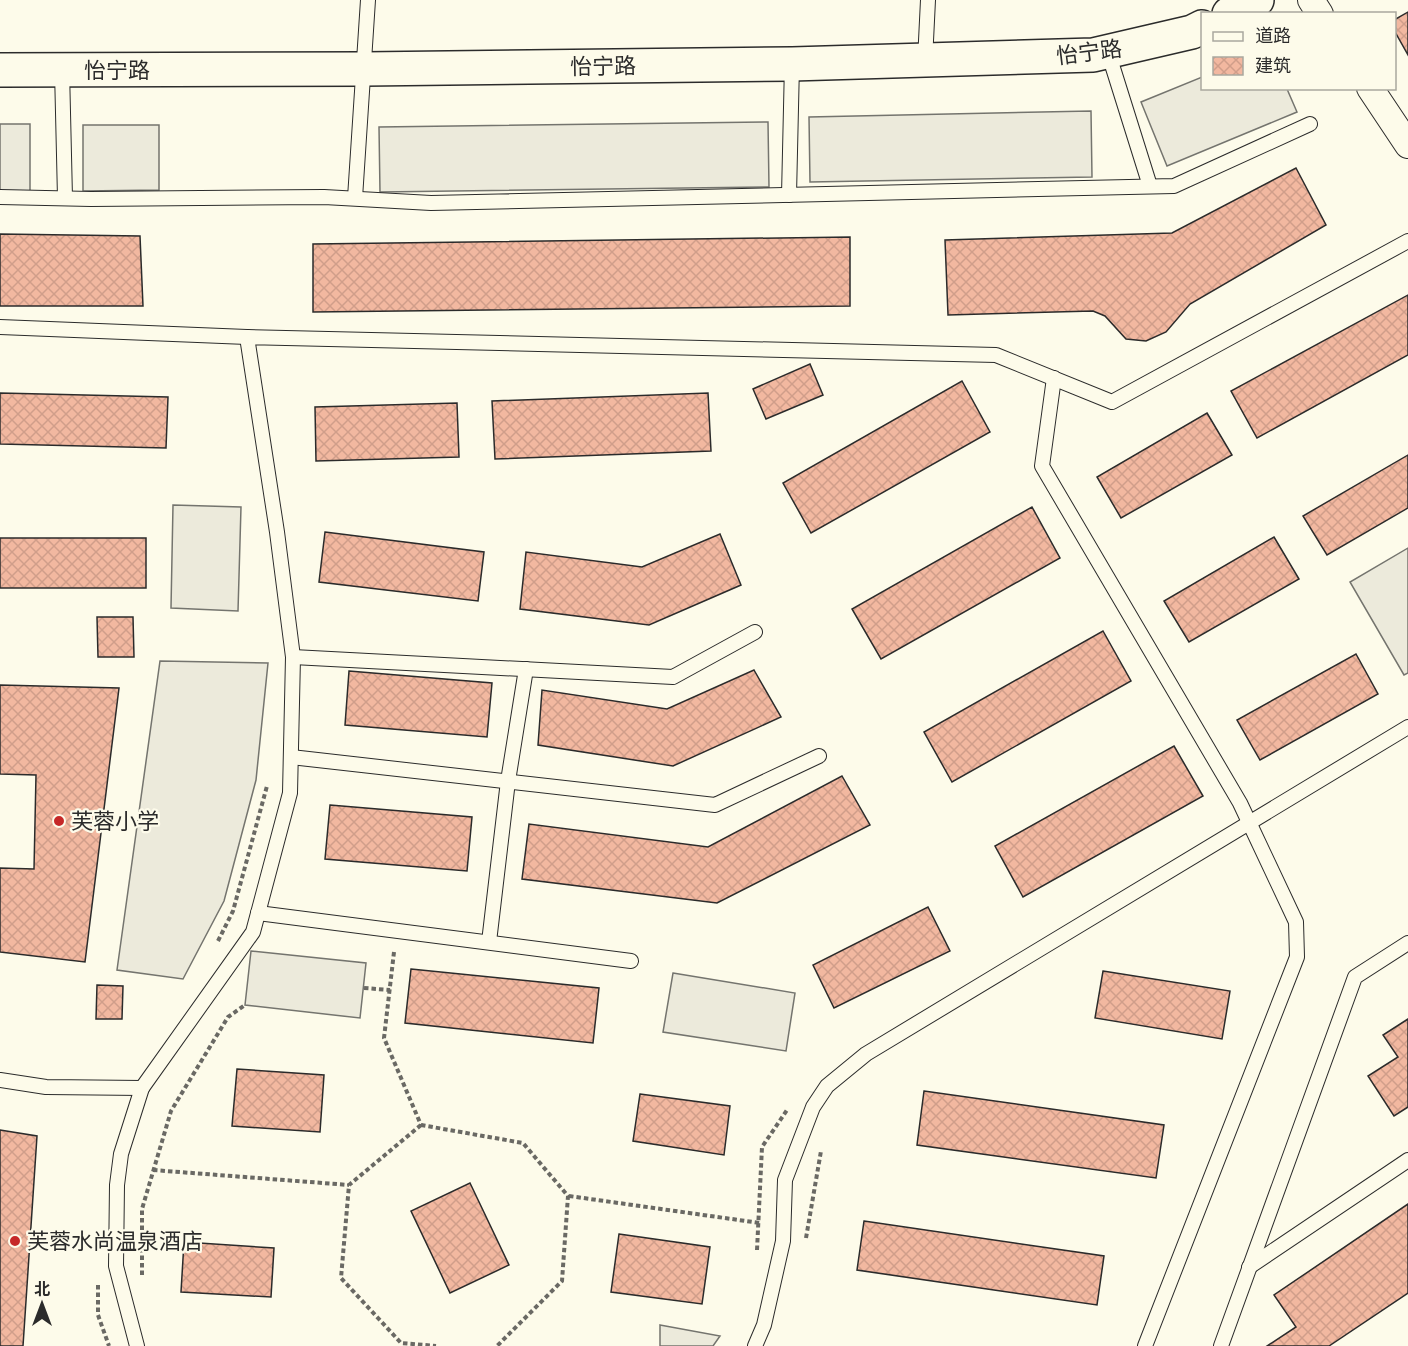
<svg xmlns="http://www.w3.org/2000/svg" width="1408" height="1346" font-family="Signika,'Noto Sans SC',sans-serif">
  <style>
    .parking { fill: #eceadb; stroke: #74746e; stroke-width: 1.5 }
    .building { fill: url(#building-cross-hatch); stroke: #2b2b2b; stroke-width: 1.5 }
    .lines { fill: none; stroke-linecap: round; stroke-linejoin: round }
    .lane-casing { stroke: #2b2b2b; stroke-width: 16 }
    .street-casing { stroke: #2b2b2b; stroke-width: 28 }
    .secondary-casing { stroke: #2b2b2b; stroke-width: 36 }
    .path { stroke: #6a6964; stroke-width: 4; stroke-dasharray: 4.5 3; stroke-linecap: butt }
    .lane { stroke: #fdfbea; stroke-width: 14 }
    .street { stroke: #fdfbea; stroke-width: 26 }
    .secondary { stroke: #fdfbea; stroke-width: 33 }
    .poi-dot { fill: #c62828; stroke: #fdfbea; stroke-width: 2 }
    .labels { text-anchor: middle; stroke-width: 4.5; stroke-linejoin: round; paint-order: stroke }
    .street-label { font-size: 22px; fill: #2b2b2b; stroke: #fdfbea }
    .poi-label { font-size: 22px; fill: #2b2b2b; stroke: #fdfbea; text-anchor: start }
  </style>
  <defs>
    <pattern id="building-cross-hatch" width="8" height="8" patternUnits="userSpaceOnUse" patternTransform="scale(1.5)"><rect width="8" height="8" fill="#f2b8a0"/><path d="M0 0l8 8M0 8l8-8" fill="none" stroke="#d09e8a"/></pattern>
  </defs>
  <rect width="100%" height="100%" fill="#fdfbea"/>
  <g class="parking">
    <path d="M1202 77V88L1287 89 1297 112 1167 166 1141 102Z"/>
    <path d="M1091 111 1092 177 810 182 809 117Z"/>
    <path d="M768 122 769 187 380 192 379 127Z"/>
    <rect x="0" y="124" width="30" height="69"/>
    <path d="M83 125H159V190L83 191Z"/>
    <path d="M173 505 241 507 238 611 171 608Z"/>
    <path d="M1408 548V673L1404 675 1350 582Z"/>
    <path d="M160 661 268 663 256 780 224 901 183 979 117 970Z"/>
    <path d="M251 951 366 963 360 1018 245 1005Z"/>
    <path d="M673 973 795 993 786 1051 663 1032Z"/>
    <path d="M660 1325 720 1336 713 1346H660Z"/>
  </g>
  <g class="building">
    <path d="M1408 12V55L1394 30V20Z"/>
    <path d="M1296 168 1326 225 1190 304 1166 332 1146 341 1126 339 1105 316 1093 311 948 315 945 240 1172 233Z"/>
    <path d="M0 234 140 236 143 306H0Z"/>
    <path d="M850 237V306L313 312V244Z"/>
    <path d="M1408 295V355L1257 438 1231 391Z"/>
    <path d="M810 364 823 395 766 419 753 389Z"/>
    <path d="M962 381 990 432 811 533 783 483Z"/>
    <path d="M0 393 168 397 166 448 0 444Z"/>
    <path d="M708 393 711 451 495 459 492 401Z"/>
    <path d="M457 403 459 457 316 461 315 407Z"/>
    <path d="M1207 413 1232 455 1121 518 1097 477Z"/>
    <path d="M1408 455V508L1327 555 1303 516Z"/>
    <path d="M1032 507 1060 558 881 659 852 609Z"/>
    <path d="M325 532 484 552 478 601 319 582Z"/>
    <path d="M720 534 741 585 649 625 520 609 526 552 642 567Z"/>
    <path d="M1274 537 1299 579 1189 642 1164 601Z"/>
    <rect x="0" y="538" width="146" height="50"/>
    <path d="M97 617H133L134 657H98Z"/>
    <path d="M1103 631 1131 681 952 782 924 732Z"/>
    <path d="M1356 654 1378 694 1260 760 1237 720Z"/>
    <path d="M754 670 781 717 673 766 538 745 542 690 667 709Z"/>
    <path d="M349 671 492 683 487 737 345 725Z"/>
    <path d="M0 685 119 688 85 962 0 952V868L34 869 36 775 0 774Z"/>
    <path d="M1174 746 1203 796 1023 897 995 846Z"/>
    <path d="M842 776 870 825 717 903 522 879 529 824 708 847Z"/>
    <path d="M330 805 472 817 467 871 325 859Z"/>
    <path d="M928 907 950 951 834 1008 813 965Z"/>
    <path d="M411 969 599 988 593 1043 405 1023Z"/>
    <path d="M1103 971 1230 991 1222 1039 1095 1018Z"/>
    <path d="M97 985 123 986 122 1019H96Z"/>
    <path d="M1408 1019V1107L1394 1116 1368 1076 1398 1057 1383 1035Z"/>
    <path d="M237 1069 324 1075 320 1132 232 1126Z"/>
    <path d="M924 1091 1164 1125 1156 1178 917 1145Z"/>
    <path d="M640 1094 730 1106 724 1155 633 1141Z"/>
    <path d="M0 1130 37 1136 23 1346H0Z"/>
    <path d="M470 1183 509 1265 450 1293 411 1211Z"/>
    <path d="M1408 1204V1293L1329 1346H1267L1296 1327 1274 1295Z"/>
    <path d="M864 1221 1104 1256 1097 1305 857 1270Z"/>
    <path d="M619 1234 710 1247 702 1304 611 1292Z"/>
    <path d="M184 1242 274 1248 271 1297 181 1292Z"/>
  </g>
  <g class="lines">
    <g class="lane-casing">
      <g id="lane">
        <path d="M1108 52 1150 186"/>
        <path d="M925 61 928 0"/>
        <path d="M62 70 65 198"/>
        <path d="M789 195 792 64"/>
        <path d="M0 197 91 199 324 197 431 203 1174 186 1310 124"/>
        <path d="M355 198 368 0"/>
        <path d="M0 327 247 337"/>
        <path d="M1054 378 1042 466 1240 803 1296 922 1297 957 1145 1346"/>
        <path d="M293 657 673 677 755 632"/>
        <path d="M291 757 715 805 819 756"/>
        <path d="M258 913 631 961"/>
        <path d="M489 942 508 781 526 669"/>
        <path d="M0 1080 46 1087 142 1088 253 932 290 793 293 657 277 532 247 337 996 355 1112 402 1408 241"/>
        <path d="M1249 1267 1408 1160"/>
        <path d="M137 1346 116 1266 117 1185 121 1154 142 1088"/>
        <path d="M755 1346 764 1325 783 1241 785 1180 813 1107 827 1086 866 1054 1408 727"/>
        <path d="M1221 1346 1355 977 1408 943"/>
      </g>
    </g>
    <g class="street-casing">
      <g id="street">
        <path d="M1311 0 1320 14"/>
        <path d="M1370 88 1408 145"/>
      </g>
    </g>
    <g class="secondary-casing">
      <g id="secondary">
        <path d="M1229 14 1257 0"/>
        <path d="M0 70 365 69 792 64 1093 55 1192 32 1202 27"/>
      </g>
    </g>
    <g class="path">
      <path d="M218 941 233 911 267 786"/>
      <path d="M394 952 384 1038 421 1125"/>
      <path d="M364 988 390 990"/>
      <path d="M421 1125 523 1143 568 1196 562 1281 497 1346"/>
      <path d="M421 1125 349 1185 341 1278 401 1343 436 1346"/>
      <path d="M153 1170 349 1185"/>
      <path d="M569 1196 760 1223"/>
      <path d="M806 1238 821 1151"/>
      <path d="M757 1250 762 1147 787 1110"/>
      <path d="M142 1275V1209L171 1111 228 1017 245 1005"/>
      <path d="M98 1285V1315L109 1346"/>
    </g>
    <use href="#lane" class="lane"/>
    <use href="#street" class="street"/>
    <use href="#secondary" class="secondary"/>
  </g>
  <g class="poi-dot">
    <circle cx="59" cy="821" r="6"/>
    <circle cx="15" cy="1241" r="6"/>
  </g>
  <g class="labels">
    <g class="street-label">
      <text transform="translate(1089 52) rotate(-7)" y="8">怡宁路</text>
      <text transform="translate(603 66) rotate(-1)" y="8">怡宁路</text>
      <text x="117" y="78">怡宁路</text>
    </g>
    <g class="poi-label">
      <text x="71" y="829">芙蓉小学</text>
      <text x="27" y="1249">芙蓉水尚温泉酒店</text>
    </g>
  </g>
  <rect x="1201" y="12" width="195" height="78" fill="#fdfbea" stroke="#a9a89e" stroke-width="1.5"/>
  <rect x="1213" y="32" width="30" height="9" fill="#fdfbea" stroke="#a9a89e" stroke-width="1.5"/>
  <text x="1255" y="42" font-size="18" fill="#2b2b2b">道路</text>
  <rect x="1213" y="57" width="30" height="18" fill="url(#building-cross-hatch)" stroke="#a9a89e" stroke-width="1.5"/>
  <text x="1255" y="72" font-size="18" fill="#2b2b2b">建筑</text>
  <g transform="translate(42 1304)" stroke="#fdfbea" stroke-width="4.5" paint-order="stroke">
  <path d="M0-4.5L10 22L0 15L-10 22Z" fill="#2b2b2b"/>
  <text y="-9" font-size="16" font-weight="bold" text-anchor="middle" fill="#2b2b2b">北</text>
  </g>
</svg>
